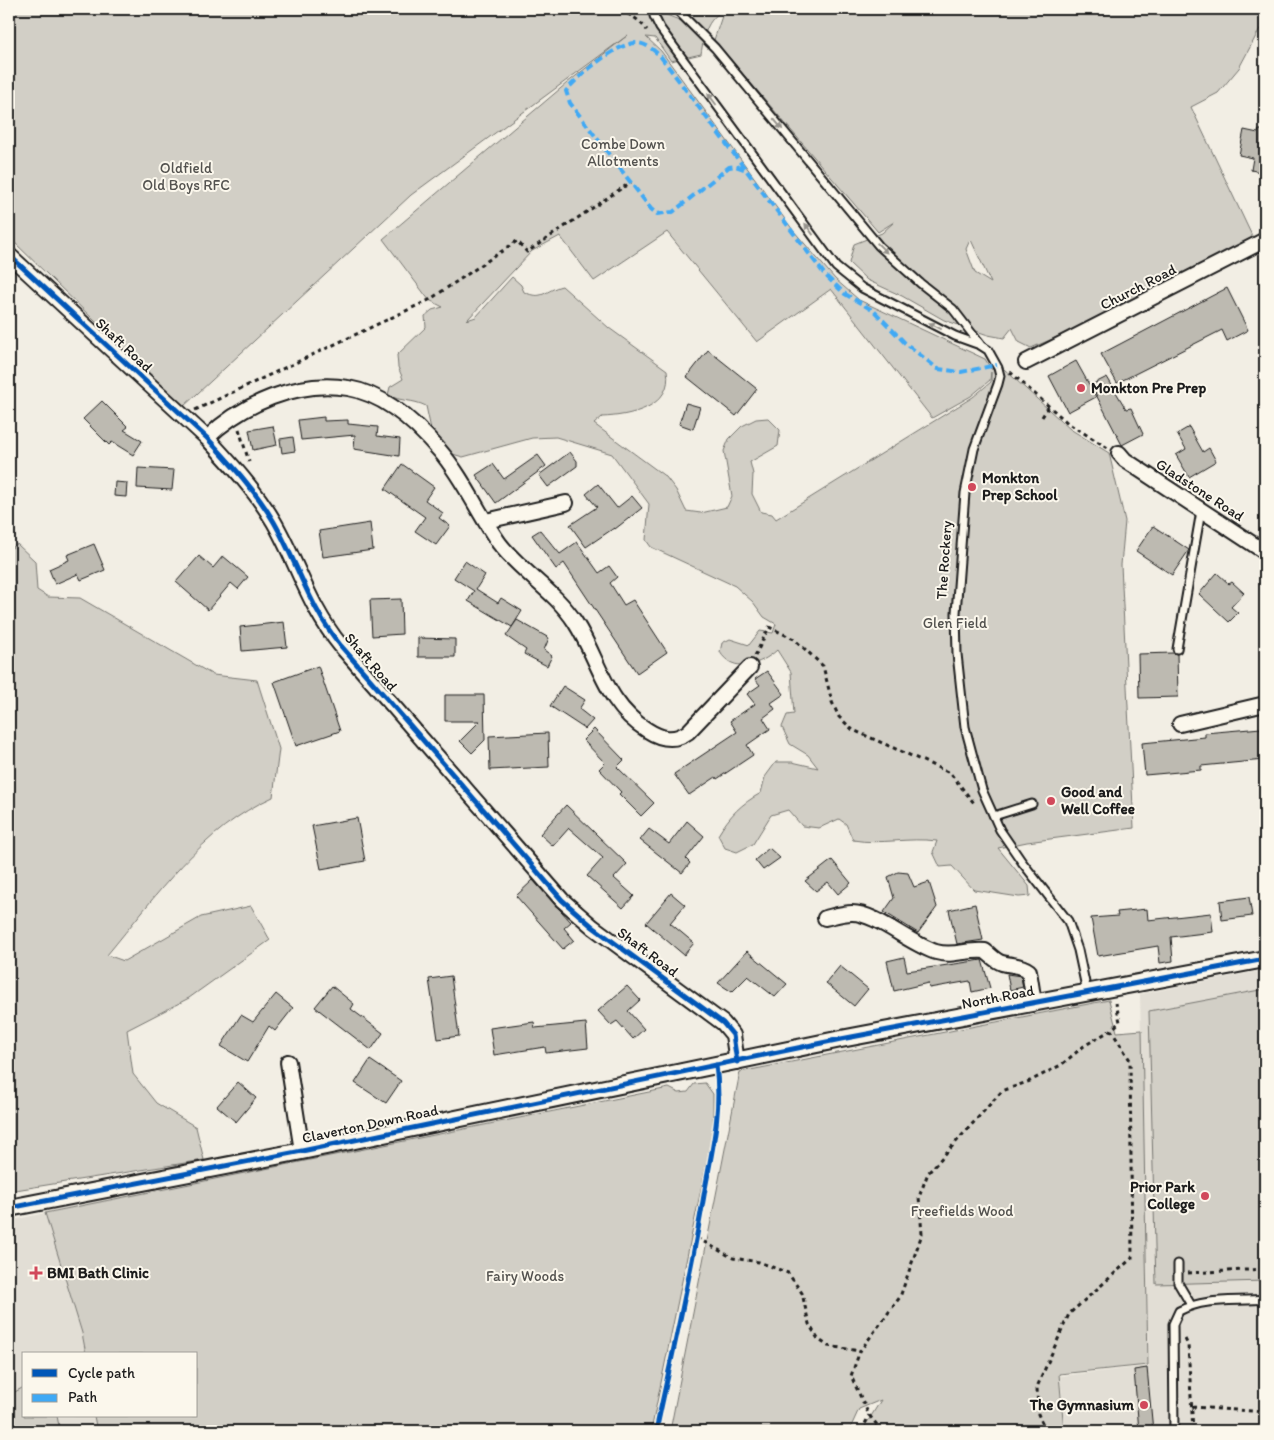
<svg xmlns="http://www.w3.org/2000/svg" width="1274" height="1440" font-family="Itim,sans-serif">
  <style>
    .built { fill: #e2ded5 }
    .green { fill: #d2cfc6; stroke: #777671; fill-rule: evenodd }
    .building { fill: #bdbab1; stroke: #1c1c1c }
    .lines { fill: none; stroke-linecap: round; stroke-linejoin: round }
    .service-casing { stroke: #1c1c1c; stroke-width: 11 }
    .minor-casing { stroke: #1c1c1c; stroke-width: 18 }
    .tertiary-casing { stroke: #1c1c1c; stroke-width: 20 }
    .path { stroke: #1c1c1c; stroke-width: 3; stroke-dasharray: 4 4; stroke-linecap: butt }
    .service { stroke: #fbf7ec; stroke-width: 7 }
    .minor { stroke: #fbf7ec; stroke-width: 14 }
    .tertiary { stroke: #fbf7ec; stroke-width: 16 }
    .quiet { stroke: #3fa9f5; stroke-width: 4; stroke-dasharray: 8 4; stroke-linecap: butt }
    .cycleway-casing { stroke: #fbf7ec; stroke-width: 8 }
    .cycleway { stroke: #0057b8; stroke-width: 5 }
    .oneway { fill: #97948e }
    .poi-dot { fill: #d1495b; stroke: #fbf7ec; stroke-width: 2 }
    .labels { text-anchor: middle; stroke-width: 4; stroke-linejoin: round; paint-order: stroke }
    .park-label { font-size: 15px; fill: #53524f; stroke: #fbf7ec }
    .street-label { font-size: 15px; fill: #1c1c1c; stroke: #fbf7ec }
    .poi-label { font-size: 15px; font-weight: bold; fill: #1c1c1c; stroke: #fbf7ec; text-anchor: start }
  </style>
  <rect width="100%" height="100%" fill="#f2eee4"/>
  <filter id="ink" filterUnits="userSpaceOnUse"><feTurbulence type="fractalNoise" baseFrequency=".02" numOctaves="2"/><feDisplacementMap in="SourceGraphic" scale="10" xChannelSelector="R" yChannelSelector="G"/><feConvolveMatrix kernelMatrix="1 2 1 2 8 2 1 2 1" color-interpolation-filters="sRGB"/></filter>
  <g filter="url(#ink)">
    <g class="built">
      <path d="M1265 970V1431H1065L1060 1376 1149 1366 1140 994Z"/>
      <path d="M45 1213 82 1333 86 1354H24V1416H94L97 1431H9V1221Z"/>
    </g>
    <g class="green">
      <path d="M9 9H652L684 22 692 9H1190V12L1194 9H1261L1264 21 1239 68 1218 93 1191 107 1254 240 1069 332 1031 348 1019 342 1012 328 1004 338 988 335 944 320 902 296 867 280 849 263 854 244 882 233 894 222 878 232 714 40 724 10C706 20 704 35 701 54L671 61 655 38 646 37 661 51 793 230 835 279 859 300 985 359 991 369H1004L1070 429 1109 453 1125 521 1121 565 1134 828 1027 842 998 848 1029 886 1030 896 1019 897 974 890 952 866 940 867 933 852 937 841C908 837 881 845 853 840L846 824 839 819 819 828 802 826 788 810 771 815 753 844 737 852 725 848 718 835C730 815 741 804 761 793L765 777 776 762H792L818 768 808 755 790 744 782 727 787 715 794 714 791 672 777 650C761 665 733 674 720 652L722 643 730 639 749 645 760 631 773 633 776 624 764 617 753 602 735 586 651 547 646 540 649 504 612 454 556 437 532 438 463 457 449 453 432 434 426 406C412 399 401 402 388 395L390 387 403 379 398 367 397 355 426 327 425 316 432 310 443 307 429 300 383 239 567 83 628 35 411 195 183 407 9 237ZM667 232 757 342 831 289 932 418 971 396 990 380 991 372V382L973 397 776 519 772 514 761 512 752 494 753 474 750 462 778 446 780 430 768 418 756 419 742 426 729 439 724 451 732 496 727 507 701 513 686 511 676 490 666 477 594 424 602 417C630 416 674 407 667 370L609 328 562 286C545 290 543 301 524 292L521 285 512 277 476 317 467 320 532 251 560 236 594 281ZM970 240H971L991 283 975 273 966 249Z"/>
      <path d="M17 544 35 561 37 590 48 597 80 598 213 675 257 680 279 749 273 797C203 828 156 896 107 955L124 961 201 917 251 906 270 940 189 998 127 1030 133 1074 156 1103 196 1127 204 1160 9 1191V550Z"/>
      <path d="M1265 989V1281L1156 1284 1149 1011Z"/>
      <path d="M1109 1000 1117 1032 1142 1030 1148 1365 1059 1374 1064 1431H862L881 1400 859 1409 849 1431H670L740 1072Z"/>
      <path d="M705 1083 713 1094V1131L651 1431H97L94 1416H196V1354H86L82 1333 45 1213 669 1088 679 1093 688 1092 694 1084Z"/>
      <path d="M24 1387V1416H57L60 1431H9V1395Z"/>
    </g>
    <g class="building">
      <path d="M1244 130 1258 133 1259 130H1265V173L1251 170 1253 158 1239 155Z"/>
      <path d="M1227 288 1248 330 1227 341 1222 330 1117 383 1101 354Z"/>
      <path d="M708 350 757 389 736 416 687 377Z"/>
      <path d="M1076 361 1096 397 1068 412 1049 376Z"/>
      <path d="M1107 377 1126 409 1131 408 1143 434 1122 445 1091 385Z"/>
      <path d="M102 401 128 427 124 430 142 441 133 455 112 442 109 445 83 419Z"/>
      <path d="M686 403 700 407 693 429 679 424Z"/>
      <path d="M324 417V421L348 420V424L378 427 377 436 400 439 399 456 354 449 355 435 301 440 298 420Z"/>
      <path d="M273 426 277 445 253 450 249 430Z"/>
      <path d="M1189 427 1203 452 1209 448 1216 461 1189 477 1176 455 1186 449 1177 434Z"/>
      <path d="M293 437 295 451 282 453 280 439Z"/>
      <path d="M570 452 577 461V466L548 487 539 475Z"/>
      <path d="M538 455 546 466 496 503 476 475 493 464 504 479Z"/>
      <path d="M402 464 434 487 425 500 443 513 439 518 450 526 436 545 415 531 425 517 385 489Z"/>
      <path d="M138 468 174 470 172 490 137 488Z"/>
      <path d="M115 482 127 483 126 497 114 496Z"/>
      <path d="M598 484 617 508 632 496 642 508 615 529 614 528 586 547 570 525 597 507 586 494Z"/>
      <path d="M370 523 373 550 323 557 319 531Z"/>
      <path d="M1153 526 1189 550 1172 575 1136 551Z"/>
      <path d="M540 530 560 554 577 542 599 573 609 566 617 577 610 583 624 605 633 600 667 652 637 673 564 563 556 569 532 535Z"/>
      <path d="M94 544 105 570 81 580 78 574 55 584 49 569 69 560 67 555Z"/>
      <path d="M199 556 213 568 223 556 248 577 238 589 231 583 208 610 176 582Z"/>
      <path d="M465 561 485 575 476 589 498 603 501 598 522 611 512 627 468 601 474 591 454 578Z"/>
      <path d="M1217 573 1229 584 1232 582 1244 593 1231 607 1238 613 1229 622 1199 594Z"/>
      <path d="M401 599 402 634 372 636 370 600Z"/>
      <path d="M517 620 549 638 544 650 552 656 547 666 524 654 526 650 506 636Z"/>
      <path d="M284 622 287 647 242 651 240 627Z"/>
      <path d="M418 638 455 639V657H418Z"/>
      <path d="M1173 653 1177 654 1178 697 1139 698 1138 654Z"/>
      <path d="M318 666 340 731 296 746 274 682Z"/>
      <path d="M767 671 784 694 771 703 775 709 763 718 770 729 747 745 753 755 717 779 716 777 689 795 674 774 737 732 730 721 755 704 747 694 760 685 755 679Z"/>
      <path d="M563 686 585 700 579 709 593 720 585 729 550 706Z"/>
      <path d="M445 695H484L485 740 472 753 460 741 480 721H445Z"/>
      <path d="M1261 728 1264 760 1201 766V770L1145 775 1142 743 1205 737V733Z"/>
      <path d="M594 729 624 760 617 767 654 803 641 816 619 794 621 792 599 769 605 763 583 740Z"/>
      <path d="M548 733 549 767 490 770 489 736Z"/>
      <path d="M566 805 627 864 614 878 634 896 623 908 587 876 603 858 569 828 553 846 540 834Z"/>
      <path d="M357 818 365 861 321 869 312 826Z"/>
      <path d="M687 821 704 836 686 859 690 863 682 873 640 840 649 829 669 844Z"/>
      <path d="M769 848 780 858 763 870 755 860Z"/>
      <path d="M832 860 851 883 838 894 828 882 816 891 805 881Z"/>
      <path d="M898 872 908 873 914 887 929 882 937 907 918 933 884 912 894 898 888 877Z"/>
      <path d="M533 880 571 922 564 928 574 940 563 949 516 896Z"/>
      <path d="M671 893 685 905 670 923 694 943 684 955 646 923Z"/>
      <path d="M1249 897 1252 916 1222 920 1220 901Z"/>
      <path d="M975 904 983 940 957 944 949 910Z"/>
      <path d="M1147 909 1148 920 1211 913 1213 932 1171 937 1173 961 1160 963 1158 946 1098 956 1091 918 1118 916 1117 912Z"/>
      <path d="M747 951 787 984 775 997 748 976 732 992 718 983Z"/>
      <path d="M904 957 907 971 982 960 990 988 972 992 970 981 929 988 928 983 894 991 887 961Z"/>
      <path d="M840 966 868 989 854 1006 826 983Z"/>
      <path d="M1007 974 1021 976 1023 987 1010 990Z"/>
      <path d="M451 976 459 1036 438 1039 429 979Z"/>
      <path d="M332 986 354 1004 351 1009 383 1033 371 1050 315 1007Z"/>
      <path d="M627 986 640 1000 628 1011 644 1029 633 1039 617 1021 611 1025 598 1011Z"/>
      <path d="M276 994 293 1008 275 1031 269 1026 247 1062 221 1046 241 1015 253 1022Z"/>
      <path d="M534 1022 535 1028 586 1023 588 1048 546 1053 545 1047 494 1055 490 1028Z"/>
      <path d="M370 1060 401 1081 386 1103 355 1083Z"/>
      <path d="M238 1082 256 1098 236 1122 217 1106Z"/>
      <path d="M1147 1368 1153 1431H1139L1134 1370Z"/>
    </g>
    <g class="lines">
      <g class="service-casing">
        <g id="service">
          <path d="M655 9 654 16 660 28 836 267 862 288 955 336 980 345 988 350 998 368 1000 376 998 384 974 449 965 493 956 613 957 654 965 727 982 790 1000 830 1022 862 1068 921 1078 950 1087 992"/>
          <path d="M676 9 715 48 879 246 920 283 953 309 980 344"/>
          <path d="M1177 649 1201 511"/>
          <path d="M994 816 1032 804"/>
          <path d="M1178 1264V1283L1191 1305"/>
          <path d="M1174 1431 1173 1324 1179 1311C1206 1297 1235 1302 1265 1299"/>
        </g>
      </g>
      <g class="minor-casing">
        <g id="minor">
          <path d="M9 255 207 438C231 464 256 491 274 522 298 564 309 607 341 646L562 900 593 927 723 1023 733 1035 737 1062"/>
          <path d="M1026 362 1265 240"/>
          <path d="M207 438C241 405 298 379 348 388 384 394 417 424 440 451 464 479 478 513 499 543 521 572 555 591 575 622 600 661 605 704 647 730 661 739 674 742 688 732L750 667"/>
          <path d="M1119 453 1125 460 1265 552"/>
          <path d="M486 521 566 503"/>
          <path d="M1180 724 1265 704"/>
          <path d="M825 918C834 916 843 913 852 913 876 913 910 944 936 952 953 957 968 949 985 951 991 955 995 961 1002 963 1012 966 1020 964 1029 971L1034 1003"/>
          <path d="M288 1062 302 1151"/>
        </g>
      </g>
      <g class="tertiary-casing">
        <path id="tertiary" d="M9 1208 302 1151 841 1039 1265 959"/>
      </g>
      <g class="path">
        <path d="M596 9C620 11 631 10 647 30"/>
        <path d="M1010 372 1069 424 1108 448"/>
        <path d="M195 410 429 300 517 241 527 252 631 182"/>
        <path d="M1042 417 1049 406"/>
        <path d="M239 429 249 462"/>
        <path d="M755 656 769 627 794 639 823 666 832 702 839 717 853 730 950 773 974 803"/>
        <path d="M697 1238 733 1258 759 1262 788 1273 802 1293 809 1324 818 1339 828 1346 860 1351"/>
        <path d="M1188 1273 1265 1269"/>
        <path d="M1185 1339 1188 1345 1193 1431"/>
        <path d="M1192 1407 1265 1412"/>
        <path d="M862 1431 869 1415"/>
        <path d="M882 1431 869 1415 851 1376 860 1351 900 1297 922 1234 919 1197 928 1173 1002 1091 1030 1081 1061 1065 1084 1046 1111 1030"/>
        <path d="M1046 1431 1038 1414 1037 1387 1069 1314 1132 1258 1130 1060 1111 1030 1120 1022 1116 1003"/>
      </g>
      <use href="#service" class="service"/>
      <use href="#minor" class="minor"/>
      <use href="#tertiary" class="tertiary"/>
      <path class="quiet" d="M744 169 735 166 729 167 673 212 657 214 651 209 570 103 566 91C578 76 619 41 638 43 647 44 655 51 661 57L825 275 845 294 874 311 905 343 938 369 961 372 997 365"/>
      <g class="cycleway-casing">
        <g id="cycleway">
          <path d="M9 255 207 438C231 464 256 491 274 522 298 564 309 607 341 646L562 900 593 927 723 1023 733 1035 737 1062"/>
          <path d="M9 1208 302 1151 841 1039 1265 959"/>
          <path d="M656 1431C673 1351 692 1270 705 1189 713 1146 722 1109 716 1065"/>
        </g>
      </g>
      <use href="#cycleway" class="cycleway"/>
    </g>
    <defs><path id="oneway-solid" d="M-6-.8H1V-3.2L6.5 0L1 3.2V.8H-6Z" transform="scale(1.25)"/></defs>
    <g class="oneway">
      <use href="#oneway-solid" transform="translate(712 99) rotate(-127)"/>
      <use href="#oneway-solid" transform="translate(778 124) rotate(50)"/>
      <use href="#oneway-solid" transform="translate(809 229) rotate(-126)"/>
      <use href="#oneway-solid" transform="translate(882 248) rotate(45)"/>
      <use href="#oneway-solid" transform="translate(935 326) rotate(-154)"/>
    </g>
  </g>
  <g class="poi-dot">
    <circle cx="1081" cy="388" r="5"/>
    <circle cx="972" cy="487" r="5"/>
    <circle cx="1051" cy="801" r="5"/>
    <circle cx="1205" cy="1196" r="5"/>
    <path d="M33.5 1265.5h5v5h5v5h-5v5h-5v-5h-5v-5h5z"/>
    <circle cx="1144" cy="1405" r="5"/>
  </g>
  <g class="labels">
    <g class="park-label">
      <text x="623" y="149">Combe Down<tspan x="623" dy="17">Allotments</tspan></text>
      <text x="186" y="173">Oldfield<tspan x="186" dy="17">Old Boys RFC</tspan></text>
      <text x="955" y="628">Glen Field</text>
      <text x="962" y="1216">Freefields Wood</text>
      <text x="525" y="1281">Fairy Woods</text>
    </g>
    <g class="street-label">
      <text transform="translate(1138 287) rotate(-27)" y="5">Church Road</text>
      <text transform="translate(124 345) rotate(43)" y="5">Shaft Road</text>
      <text transform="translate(1200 490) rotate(33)" y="5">Gladstone Road</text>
      <text transform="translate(944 560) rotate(-86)" y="5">The Rockery</text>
      <text transform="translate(371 662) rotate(49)" y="5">Shaft Road</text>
      <text transform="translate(648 952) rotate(37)" y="5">Shaft Road</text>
      <text transform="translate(998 997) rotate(-11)" y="5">North Road</text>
      <text transform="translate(370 1124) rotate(-12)" y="5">Claverton Down Road</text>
    </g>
    <g class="poi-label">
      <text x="1091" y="393">Monkton Pre Prep</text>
      <text x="982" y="483">Monkton<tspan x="982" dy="17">Prep School</tspan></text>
      <text x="1061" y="797">Good and<tspan x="1061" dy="17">Well Coffee</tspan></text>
      <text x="1195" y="1192" text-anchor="end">Prior Park<tspan x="1195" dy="17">College</tspan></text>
      <text x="47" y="1278">BMI Bath Clinic</text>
      <text x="1134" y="1410" text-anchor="end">The Gymnasium</text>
    </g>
  </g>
  <rect width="1274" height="1440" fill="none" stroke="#fbf7ec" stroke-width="30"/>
  <rect x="15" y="15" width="1244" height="1410" fill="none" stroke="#1c1c1c" stroke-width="2" filter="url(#ink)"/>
  <rect x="22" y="1352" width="175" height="65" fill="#fbf7ec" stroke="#a29f99"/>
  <rect x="32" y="1369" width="25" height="8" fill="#0057b8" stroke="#a29f99"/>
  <text x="68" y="1378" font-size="15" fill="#1c1c1c">Cycle path</text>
  <rect x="32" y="1394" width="25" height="8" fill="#3fa9f5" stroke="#a29f99"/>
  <text x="68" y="1402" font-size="15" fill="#1c1c1c">Path</text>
</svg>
